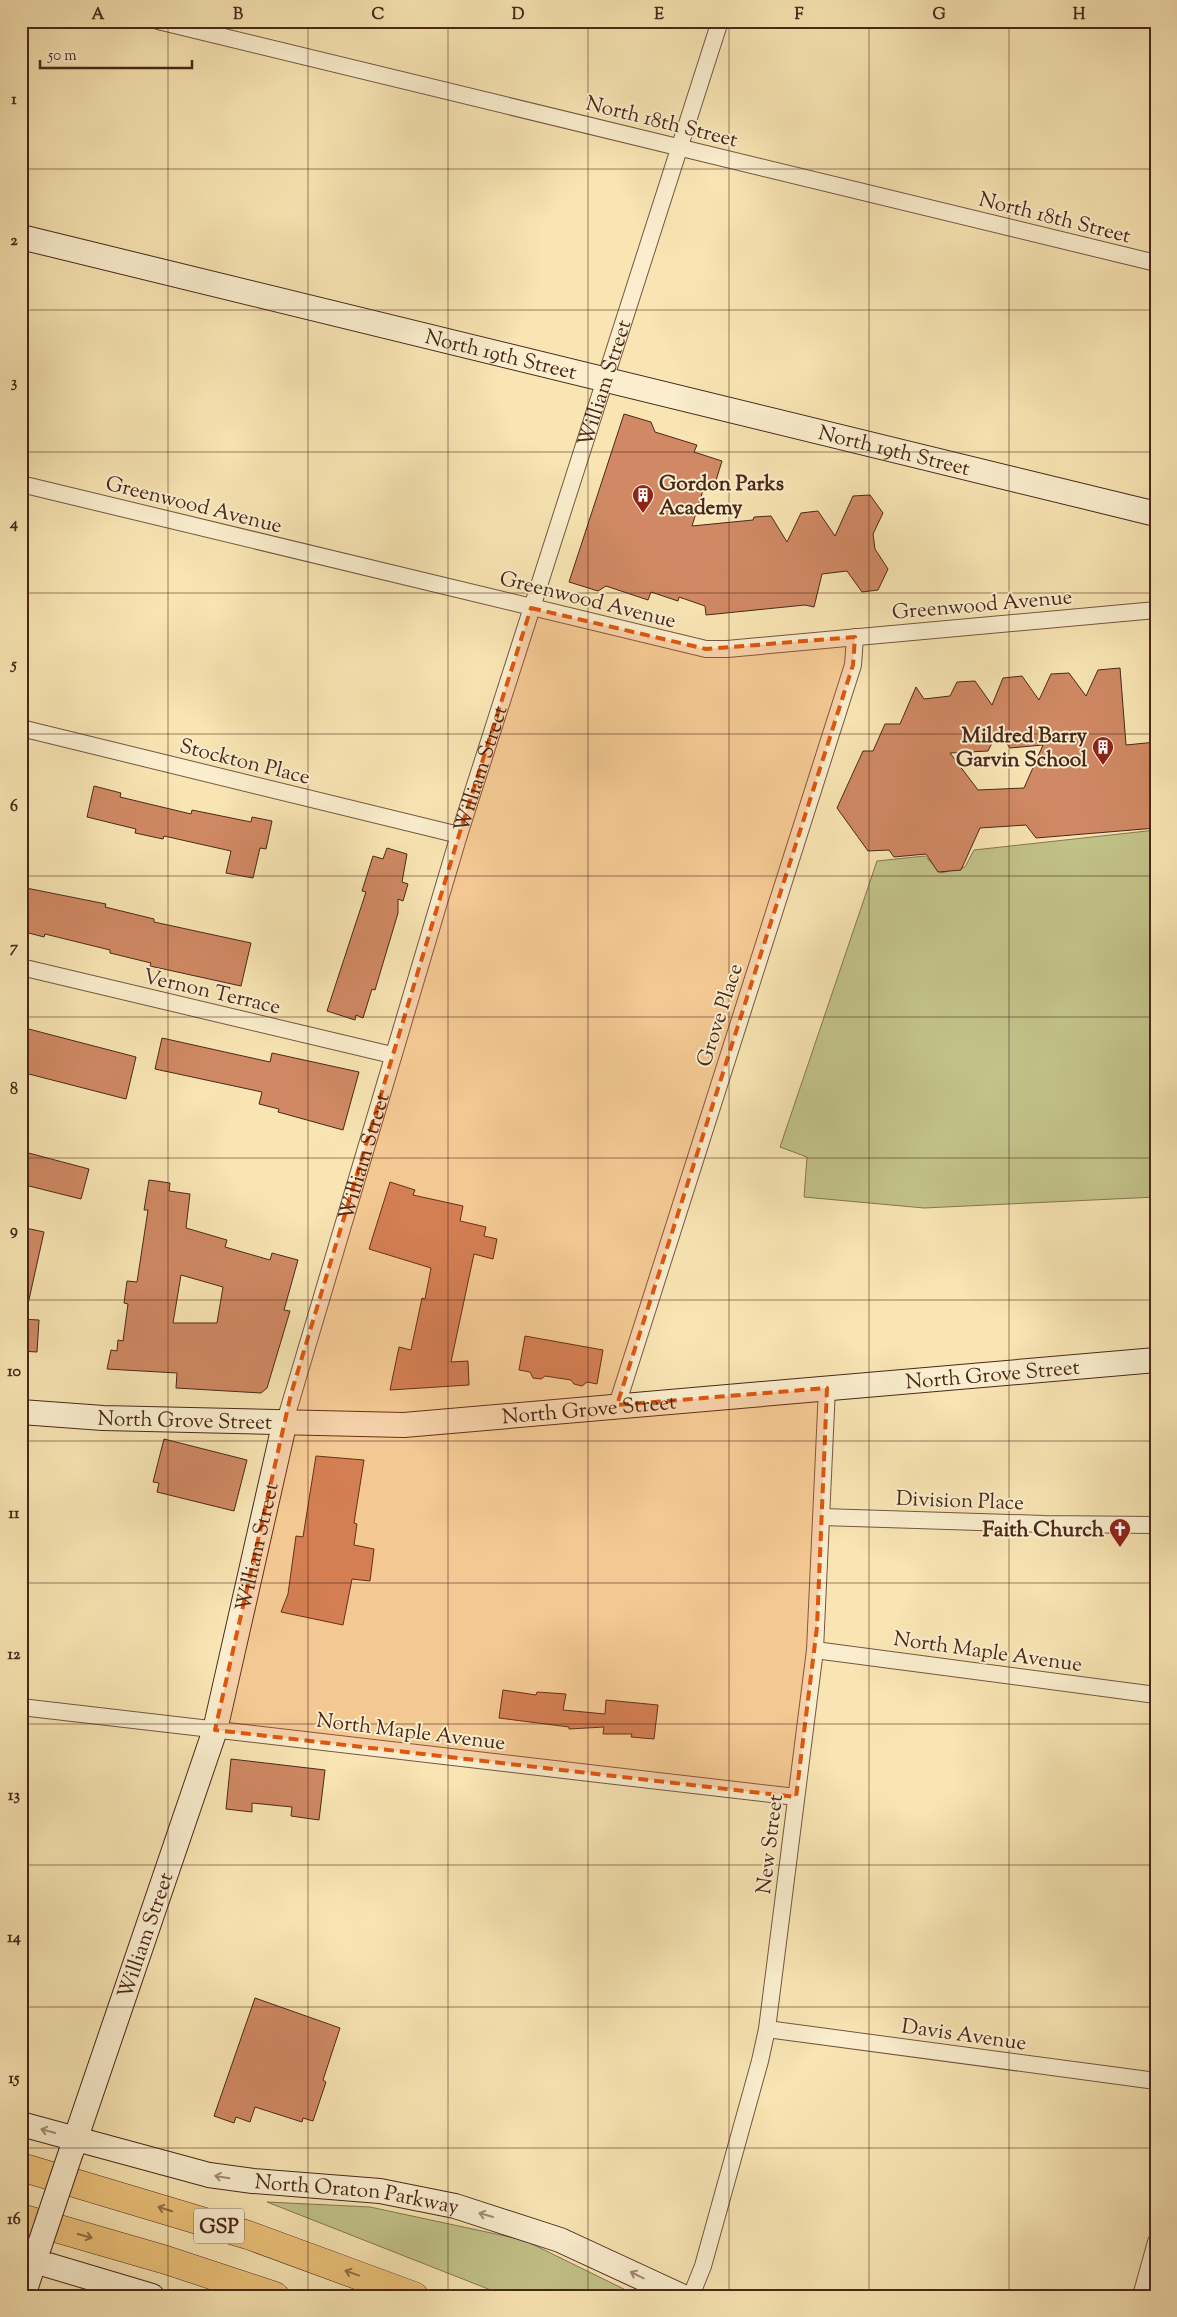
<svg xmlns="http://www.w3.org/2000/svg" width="1177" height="2317" font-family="'Sorts Mill Goudy',serif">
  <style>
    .green { fill: #c2c389; stroke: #867552 }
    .building { fill: #d08964; stroke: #4a271a; fill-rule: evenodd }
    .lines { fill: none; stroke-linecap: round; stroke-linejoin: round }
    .street-casing { stroke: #765640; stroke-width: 18 }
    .secondary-casing { stroke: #4a271a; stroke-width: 26 }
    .highway-casing { stroke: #4a271a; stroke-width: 29 }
    .street { stroke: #faeece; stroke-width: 16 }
    .secondary { stroke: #faeece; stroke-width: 24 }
    .highway { stroke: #ecc27a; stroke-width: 28 }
    .secondary-bridge-casing { stroke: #4a271a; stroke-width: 26; stroke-linecap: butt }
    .secondary-bridge { stroke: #faeece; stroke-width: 24 }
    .oneway { stroke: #a28a74 }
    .oneway2 { stroke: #936d45 }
    .marked { fill: #e0560d; fill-opacity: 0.2; stroke: #e0560d; stroke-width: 4; stroke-dasharray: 10 6; stroke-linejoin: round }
    .grid { fill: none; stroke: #4a271a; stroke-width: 1; stroke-opacity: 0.55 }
    .labels { text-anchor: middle; stroke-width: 4; stroke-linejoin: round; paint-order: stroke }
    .shield { fill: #faeece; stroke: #7f6350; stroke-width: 1 }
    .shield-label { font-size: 20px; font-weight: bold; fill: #4a271a }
    .street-label { font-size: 21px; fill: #4a271a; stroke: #faeece }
    .poi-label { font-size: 21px; font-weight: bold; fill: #4a271a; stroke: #faeece; text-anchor: end }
    .neatline { fill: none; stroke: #4a271a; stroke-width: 2 }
    .grid-label { font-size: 16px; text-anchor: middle; font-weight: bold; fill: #4a271a }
  </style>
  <rect width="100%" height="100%" fill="#f8e5b3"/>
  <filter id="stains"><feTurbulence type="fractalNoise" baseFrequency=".004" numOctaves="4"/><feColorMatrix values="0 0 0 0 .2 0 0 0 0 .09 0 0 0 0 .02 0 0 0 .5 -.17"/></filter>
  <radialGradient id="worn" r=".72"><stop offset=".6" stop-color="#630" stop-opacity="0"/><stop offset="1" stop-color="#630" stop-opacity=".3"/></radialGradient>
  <g class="green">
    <path d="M1156 830V1197L924 1208 804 1197 807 1157 780 1147 877 861 925 856 941 873 965 867 974 850Z"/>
    <path d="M267 2202 370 2207 524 2240 638 2296H506Z"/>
  </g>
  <g class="building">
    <path d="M624 414 651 422 655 432 697 445 694 452 722 461 714 487 705 484 692 526 753 520 754 517 771 516 787 542 801 513 818 511 835 536 853 496 870 495 883 513 873 534 875 549 888 569 878 590 862 592 847 571 822 574 814 607 805 605 706 615 705 606 679 597 678 601 651 592 648 600 606 586 598 591 569 582Z"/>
    <path d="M1120 668 1126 745 1156 742V828L1036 838 1026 825 980 828 961 870 938 872 926 854 894 857 889 850 868 851 837 808 863 751H873L885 724H900L916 687 924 699 950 696 957 682 975 681 992 705 1003 678 1022 676 1039 700 1051 674 1069 673 1086 696 1098 670ZM998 731 1010 748 1043 745 1024 788 978 790 950 753 988 751Z"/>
    <path d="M94 786 121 793 120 797 191 814 192 810 251 822 252 817 272 821 266 849 260 848 253 878 226 873 231 851 164 836 163 839 135 833 136 829 87 817Z"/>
    <path d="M387 848 407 854 402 882 408 884 403 901 398 899V913L375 990 372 989 363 1018 356 1015 355 1020 327 1011 366 892 362 891 373 856 383 859Z"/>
    <path d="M21 887 106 904 105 907 154 919V922L251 943 241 986 150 966 151 963 110 953V950L45 934 44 937 21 931Z"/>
    <path d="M21 1027 136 1057 126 1099 21 1072Z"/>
    <path d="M162 1038 270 1062 272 1053 359 1072 343 1130 278 1112 279 1109 259 1104 262 1092 155 1069Z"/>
    <path d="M21 1151 89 1169 81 1199 21 1184Z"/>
    <path d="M149 1180 170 1183 169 1191 190 1194 186 1228 227 1240 225 1247 270 1260 272 1253 298 1260 284 1310 290 1311 267 1388 261 1393 176 1388 177 1373 107 1369 111 1350 117 1351 118 1340 123 1341 128 1304 124 1303 127 1281 137 1282 148 1210H144ZM181 1275 223 1287 217 1323H173Z"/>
    <path d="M390 1182 415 1190 413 1195 463 1206 460 1221 486 1227 484 1236 497 1239 493 1259 474 1254 451 1362 468 1361 469 1385 390 1390 399 1347 411 1350 422 1298 425 1299 431 1268 369 1249Z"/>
    <path d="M21 1227 44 1232 28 1304 21 1303Z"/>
    <path d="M21 1319 39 1320 37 1352 21 1351Z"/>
    <path d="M525 1336 603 1350 597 1384 587 1382 582 1386 574 1384 571 1380 545 1376 541 1379 533 1378 530 1372 519 1370Z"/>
    <path d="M164 1439 247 1460 234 1511 157 1492 159 1483 153 1482Z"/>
    <path d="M316 1456 364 1460 354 1523 357 1524 354 1545 374 1549 370 1581 352 1579 343 1625 281 1612 288 1594 296 1536 303 1537Z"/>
    <path d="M503 1690 536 1695 537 1692 566 1694 563 1710 605 1714 606 1700 658 1705 654 1739 631 1737 632 1734H603L604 1727 569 1729V1727L499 1718Z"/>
    <path d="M231 1759 325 1770 319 1820 291 1816 292 1807 252 1803V1812L226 1809Z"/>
    <path d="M255 1998 340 2028 323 2080 326 2082 313 2121 303 2118 302 2122 255 2107 250 2122 236 2117 234 2123 214 2116Z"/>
  </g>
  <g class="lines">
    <g class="street-casing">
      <g id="street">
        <path d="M158 21 1156 263"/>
        <path d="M21 484 706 649H727L1156 610"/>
        <path d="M21 728 459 835"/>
        <path d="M21 967 392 1055"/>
        <path d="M617 1405 853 665 855 637"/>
        <path id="s1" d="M285 1421 459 835 720 21"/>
        <path d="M822 1517 1044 1524 1156 1525"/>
        <path d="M815 1650 1156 1695"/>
        <path d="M21 1707 796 1797"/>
        <path d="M767 2029 1156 2081"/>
        <path d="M691 2296 703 2266 760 2061 767 2029 815 1650 827 1388"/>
        <path d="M1141 2296 1156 2242"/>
      </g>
    </g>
    <g class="secondary-casing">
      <g id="secondary">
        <path id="s2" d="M21 237 1156 514"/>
        <path id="s3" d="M21 1412 103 1418 404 1425 1156 1360"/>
        <path id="s4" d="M21 2124 209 2175 253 2181 380 2191 455 2206 560 2240 681 2296"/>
        <path id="s5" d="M71 2152 215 1730 285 1421"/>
        <path d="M21 2257 152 2296"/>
        <path d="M23 2296 38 2250"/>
      </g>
    </g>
    <g class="highway-casing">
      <g id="highway">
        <path d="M21 2167 248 2235 414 2296"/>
        <path d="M21 2218 166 2260 275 2296"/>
      </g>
    </g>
    <use href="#street" class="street"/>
    <use href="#secondary" class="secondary"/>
    <use href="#highway" class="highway"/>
    <g class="secondary-bridge-casing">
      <path id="secondary-bridge" d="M38 2250 71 2152"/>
    </g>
    <use href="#secondary-bridge" class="secondary-bridge"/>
  </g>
  <defs><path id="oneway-shaft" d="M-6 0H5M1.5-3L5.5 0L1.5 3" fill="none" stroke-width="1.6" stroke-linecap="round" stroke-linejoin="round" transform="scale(1.25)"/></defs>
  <g class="oneway">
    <use href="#oneway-shaft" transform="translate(48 2131) rotate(-165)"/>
    <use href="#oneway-shaft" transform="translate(222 2177) rotate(-170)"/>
    <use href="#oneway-shaft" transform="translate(486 2215) rotate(-164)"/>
    <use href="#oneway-shaft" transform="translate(637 2275) rotate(-154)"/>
  </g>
  <g class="oneway2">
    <use href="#oneway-shaft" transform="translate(165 2209) rotate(-163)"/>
    <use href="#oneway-shaft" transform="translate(85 2236) rotate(16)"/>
    <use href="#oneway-shaft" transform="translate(352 2273) rotate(-160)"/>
  </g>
  <path class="marked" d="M531 608 706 649 855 637 853 665 617 1405 827 1388 817 1627 796 1797 215 1730 291 1394 459 835Z"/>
  <path class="grid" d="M168 21V2296M308 21V2296M448 21V2296M588 21V2296M729 21V2296M869 21V2296M1009 21V2296M21 169H1156M21 310H1156M21 452H1156M21 593H1156M21 734H1156M21 876H1156M21 1017H1156M21 1158H1156M21 1300H1156M21 1441H1156M21 1583H1156M21 1724H1156M21 1865H1156M21 2007H1156M21 2148H1156"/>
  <defs>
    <g id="building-pin" transform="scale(1.125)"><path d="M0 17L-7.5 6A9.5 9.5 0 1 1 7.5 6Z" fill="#8f2418" stroke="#faeece"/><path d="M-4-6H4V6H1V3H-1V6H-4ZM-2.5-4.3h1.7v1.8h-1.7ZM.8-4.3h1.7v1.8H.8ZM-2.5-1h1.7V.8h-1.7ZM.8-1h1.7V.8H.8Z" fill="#fff"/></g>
    <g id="church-pin" transform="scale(1.125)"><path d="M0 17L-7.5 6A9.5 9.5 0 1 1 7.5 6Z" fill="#8f2418" stroke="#faeece"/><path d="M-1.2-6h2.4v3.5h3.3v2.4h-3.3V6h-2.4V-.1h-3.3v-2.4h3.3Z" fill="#fff"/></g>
  </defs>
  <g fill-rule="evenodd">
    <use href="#building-pin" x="643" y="495"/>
    <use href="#building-pin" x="1103" y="747"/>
    <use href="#church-pin" x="1120" y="1529"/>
  </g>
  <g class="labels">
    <rect class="shield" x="194" y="2208.5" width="50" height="35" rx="4"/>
    <g class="shield-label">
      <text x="219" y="2233">GSP</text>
    </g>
    <g class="street-label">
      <text transform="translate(662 121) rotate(14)" y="7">North 18th Street</text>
      <text transform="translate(1055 217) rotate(14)" y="7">North 18th Street</text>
      <text dy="7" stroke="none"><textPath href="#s2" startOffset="494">North 19th Street</textPath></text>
      <text dy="7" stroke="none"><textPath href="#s1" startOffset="1086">William Street</textPath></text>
      <text dy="7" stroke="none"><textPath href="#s2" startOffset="899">North 19th Street</textPath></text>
      <text transform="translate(194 504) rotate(14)" y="7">Greenwood Avenue</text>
      <text transform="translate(588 599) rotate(14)" y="7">Greenwood Avenue</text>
      <text transform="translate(982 604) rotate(-5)" y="7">Greenwood Avenue</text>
      <text transform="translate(245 761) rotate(14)" y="7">Stockton Place</text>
      <text dy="7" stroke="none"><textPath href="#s1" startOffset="681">William Street</textPath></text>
      <text transform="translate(212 991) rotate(13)" y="7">Vernon Terrace</text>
      <text transform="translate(719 1015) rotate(-72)" y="7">Grove Place</text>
      <text dy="7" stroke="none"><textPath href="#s1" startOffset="276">William Street</textPath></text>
      <text dy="7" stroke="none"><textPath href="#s3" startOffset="974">North Grove Street</textPath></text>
      <text dy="7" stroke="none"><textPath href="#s3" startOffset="569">North Grove Street</textPath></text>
      <text dy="7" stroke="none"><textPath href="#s3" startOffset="164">North Grove Street</textPath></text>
      <text transform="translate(960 1500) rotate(2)" y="7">Division Place</text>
      <text dy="7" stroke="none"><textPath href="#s5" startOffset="634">William Street</textPath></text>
      <text transform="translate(988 1651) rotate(8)" y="7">North Maple Avenue</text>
      <text transform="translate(411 1731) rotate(7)" y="7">North Maple Avenue</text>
      <text transform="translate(769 1844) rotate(-83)" y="7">New Street</text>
      <text dy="7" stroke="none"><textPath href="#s5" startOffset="229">William Street</textPath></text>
      <text transform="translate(964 2034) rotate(8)" y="7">Davis Avenue</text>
      <text dy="7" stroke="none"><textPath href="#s4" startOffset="344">North Oraton Parkway</textPath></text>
    </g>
    <g class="poi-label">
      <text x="659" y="490" text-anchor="start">Gordon Parks<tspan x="659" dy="24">Academy</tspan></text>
      <text x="1087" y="742">Mildred Barry<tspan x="1087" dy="24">Garvin School</tspan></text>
      <text x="1104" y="1536">Faith Church</text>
    </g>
  </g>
  <rect width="1177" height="2317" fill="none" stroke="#f8e5b3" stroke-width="55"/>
  <path d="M40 60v8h152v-8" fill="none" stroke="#4a271a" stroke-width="2.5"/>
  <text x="48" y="60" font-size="15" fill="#4a271a" stroke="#faeece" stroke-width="4" paint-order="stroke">50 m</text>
  <rect x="28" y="28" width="1122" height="2262" class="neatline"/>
  <g class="grid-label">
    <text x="98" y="19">A</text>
    <text x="238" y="19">B</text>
    <text x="378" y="19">C</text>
    <text x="518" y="19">D</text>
    <text x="659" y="19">E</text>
    <text x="799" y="19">F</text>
    <text x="939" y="19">G</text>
    <text x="1079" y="19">H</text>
    <text x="14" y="104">1</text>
    <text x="14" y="245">2</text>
    <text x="14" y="387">3</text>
    <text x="14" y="528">4</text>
    <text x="14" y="669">5</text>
    <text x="14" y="811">6</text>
    <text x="14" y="952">7</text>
    <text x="14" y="1094">8</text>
    <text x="14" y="1235">9</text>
    <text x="14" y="1376">10</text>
    <text x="14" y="1518">11</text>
    <text x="14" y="1659">12</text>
    <text x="14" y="1800">13</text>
    <text x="14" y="1942">14</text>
    <text x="14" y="2083">15</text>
    <text x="14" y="2224">16</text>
  </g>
  <rect width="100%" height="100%" filter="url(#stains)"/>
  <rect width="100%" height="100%" fill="url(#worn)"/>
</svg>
